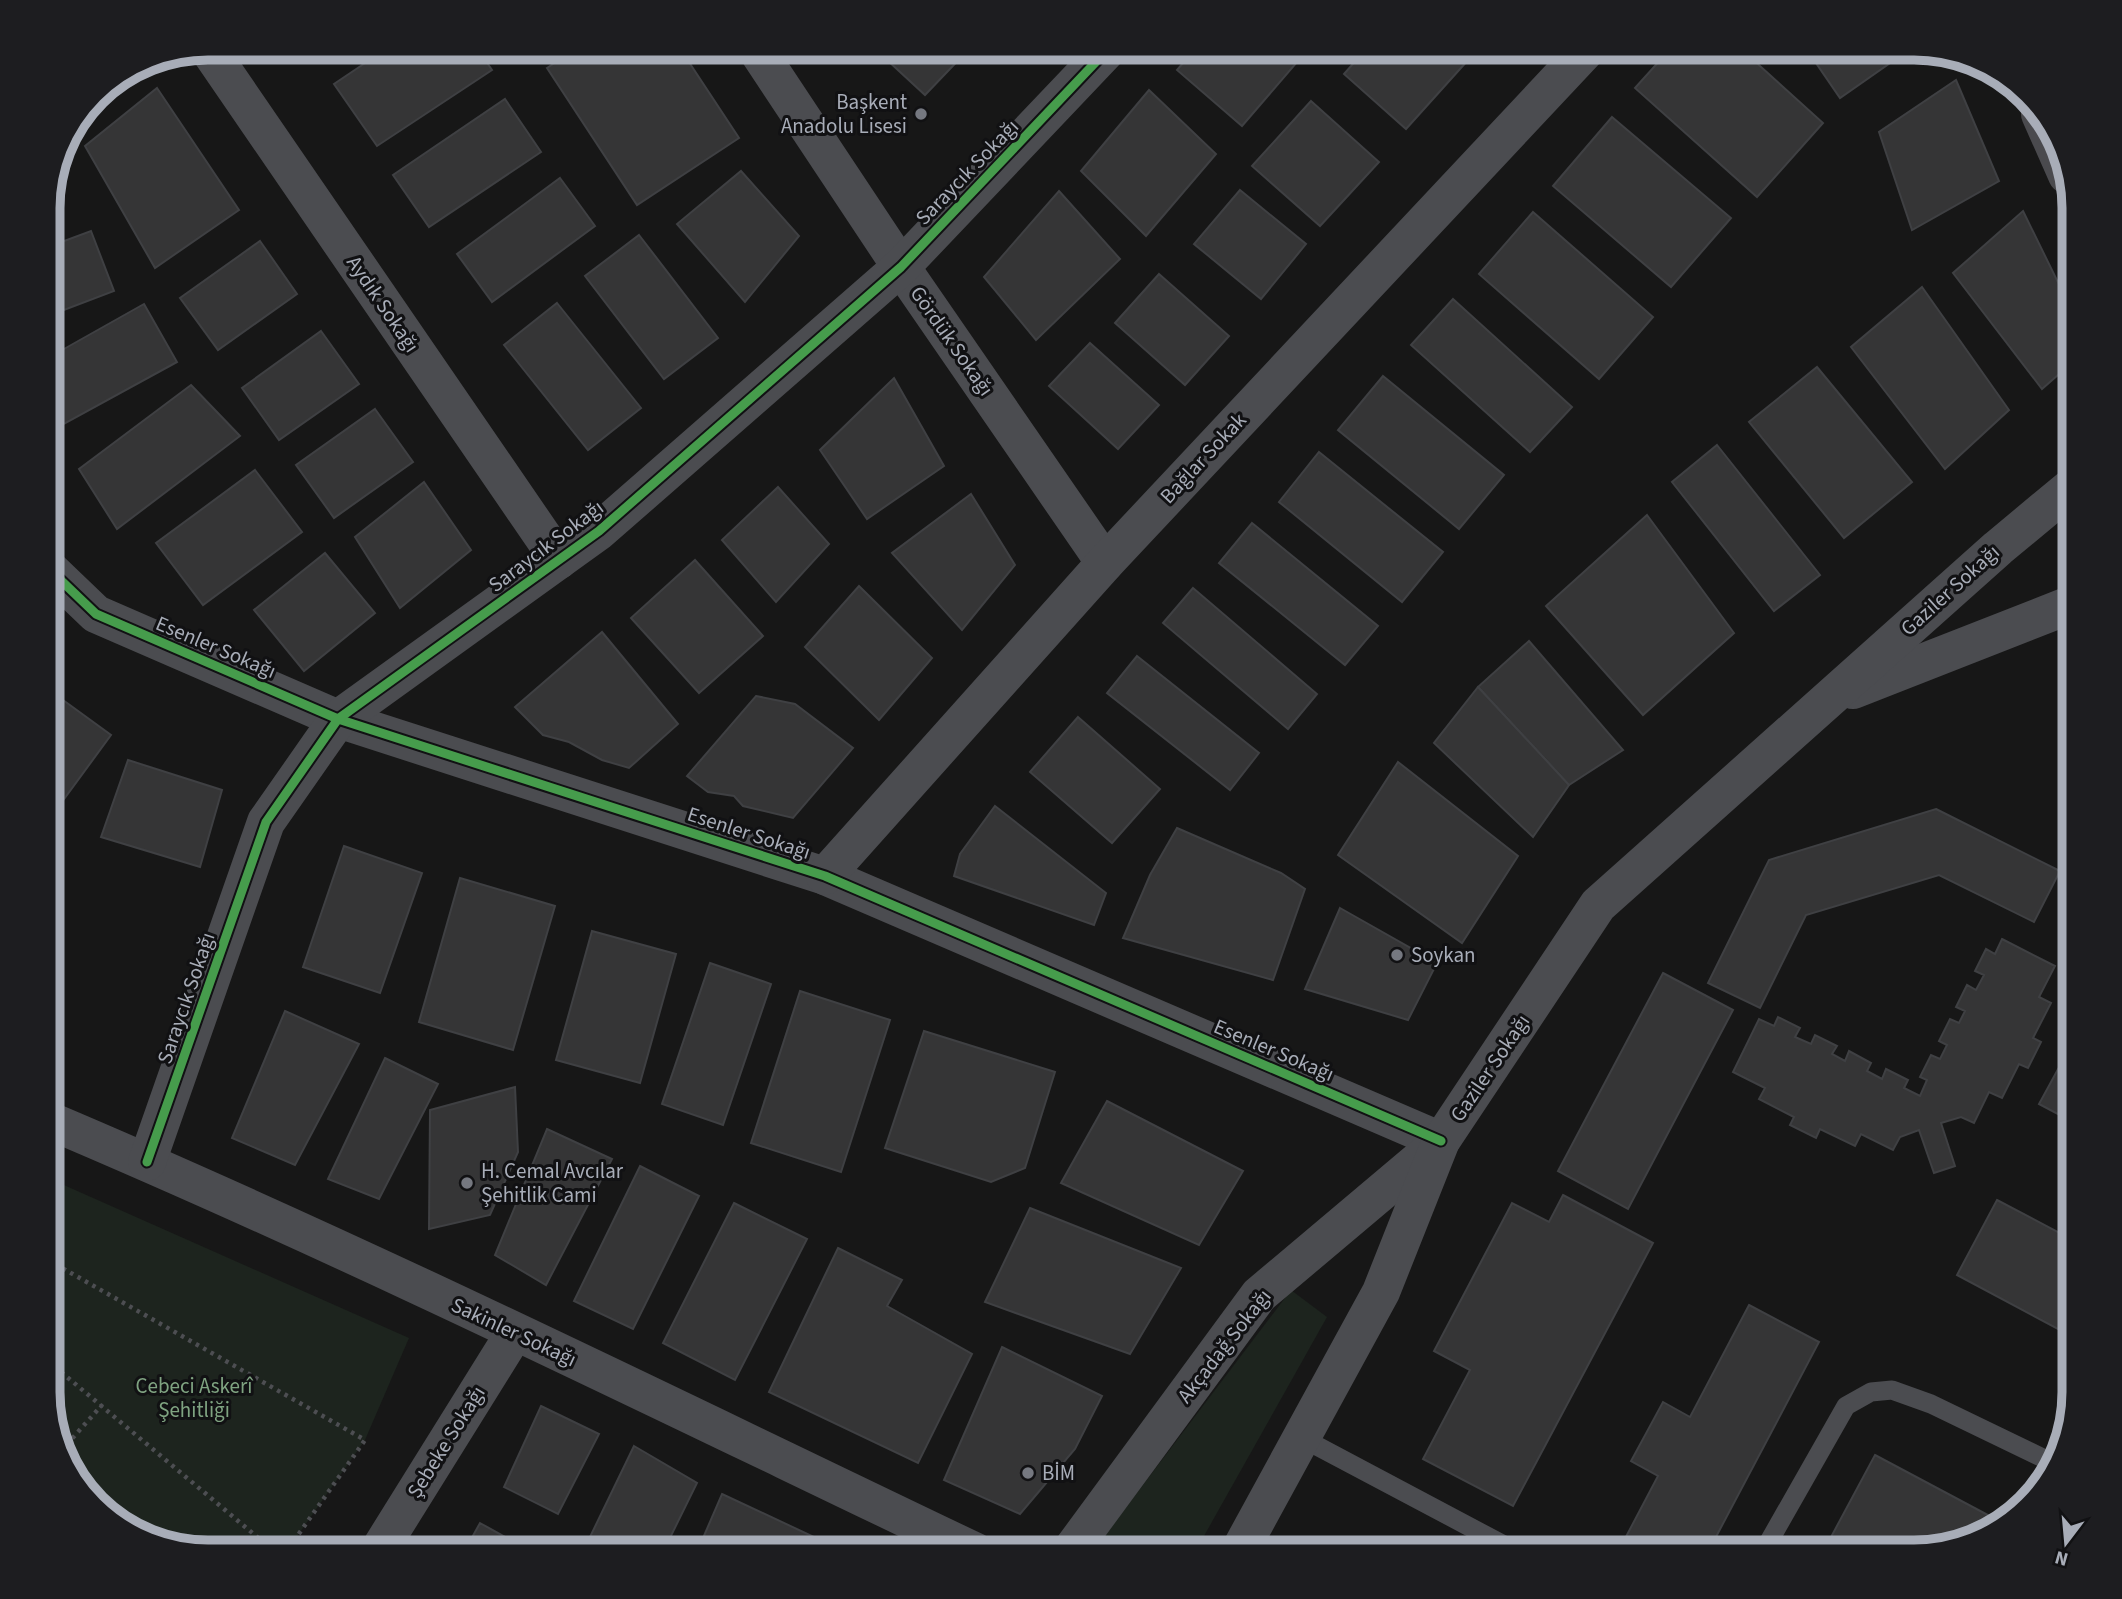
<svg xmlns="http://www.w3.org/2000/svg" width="2122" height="1599" font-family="'Source Sans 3',sans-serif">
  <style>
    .green { fill: #1d241e }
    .building { fill: #353536; stroke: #3f4043; stroke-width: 2 }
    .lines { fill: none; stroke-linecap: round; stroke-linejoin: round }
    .path { stroke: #4d4e52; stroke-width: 4.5; stroke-dasharray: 3.5 5; stroke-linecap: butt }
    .service { stroke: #4b4c50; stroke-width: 19 }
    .minor { stroke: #4b4c50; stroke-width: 38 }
    .tertiary { stroke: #4b4c50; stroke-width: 38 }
    .secondary { stroke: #4a4a4e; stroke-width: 38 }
    .cycleway-casing { stroke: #111113; stroke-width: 13 }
    .cycleway { stroke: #469c4c; stroke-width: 9 }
    .poi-dot { fill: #757880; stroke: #111113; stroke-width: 2.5 }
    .labels { text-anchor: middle; stroke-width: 6; stroke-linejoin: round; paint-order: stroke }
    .poi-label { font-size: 21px; fill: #a8adb8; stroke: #111113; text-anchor: start }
    .street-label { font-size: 21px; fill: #a8adb8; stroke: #111113 }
    .park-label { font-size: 21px; fill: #7fa381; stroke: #111113 }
    .rim { fill: none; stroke: #a8adb8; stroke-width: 9 }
  </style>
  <rect width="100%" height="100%" fill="#171717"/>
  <g class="green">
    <path d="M48 1178 409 1338 365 1440 286 1552H207L110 1518 64 1463 48 1402Z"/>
    <path d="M1291 1290 1327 1317 1195 1552H1092Z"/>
  </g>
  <g class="building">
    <path d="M312 47H340L321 60Z"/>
    <path d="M389 47H476L492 70 377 146 334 84Z"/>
    <path d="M579 47H679L739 138 637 205 547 68Z"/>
    <path d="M873 47H971L925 95Z"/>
    <path d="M1197 47H1310L1242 126 1177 70Z"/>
    <path d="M1368 47H1456L1469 59 1406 129 1344 74Z"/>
    <path d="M1672 47H1739L1823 123 1757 197 1635 88Z"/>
    <path d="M1805 47H1913L1840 98Z"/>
    <path d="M1956 80 1999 181 1912 230 1879 132Z"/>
    <path d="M157 88 239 210 155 268 85 146Z"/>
    <path d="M1149 90 1216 154 1146 236 1081 171Z"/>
    <path d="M505 99 541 152 429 227 393 175Z"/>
    <path d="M1311 101 1379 162 1320 226 1252 166Z"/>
    <path d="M1612 117 1731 218 1671 287 1553 186Z"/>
    <path d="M741 171 799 236 745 302 677 224Z"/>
    <path d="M560 178 595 226 492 302 457 254Z"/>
    <path d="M52 179 61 197 48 204V197Z"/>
    <path d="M1240 190 1306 244 1261 299 1194 244Z"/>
    <path d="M1059 191 1120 259 1036 340 984 277Z"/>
    <path d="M2023 211 2075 317V360L2042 389 1953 273Z"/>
    <path d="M1533 212 1653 317 1599 379 1479 274Z"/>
    <path d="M91 231 114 291 48 316V247Z"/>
    <path d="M639 235 718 338 664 379 585 276Z"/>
    <path d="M260 241 297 294 218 350 180 298Z"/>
    <path d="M1159 274 1229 336 1185 385 1115 323Z"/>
    <path d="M1922 287 2009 410 1945 469 1851 347Z"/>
    <path d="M1453 299 1572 407 1530 452 1411 345Z"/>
    <path d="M557 303 641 408 588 450 504 345Z"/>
    <path d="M144 304 177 362 62 425 48 399V358Z"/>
    <path d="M321 331 359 384 279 440 242 388Z"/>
    <path d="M1090 343 1159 405 1118 449 1049 386Z"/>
    <path d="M1817 367 1912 482 1844 538 1749 422Z"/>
    <path d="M1383 376 1504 475 1459 529 1338 430Z"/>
    <path d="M894 378 944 466 867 519 820 450Z"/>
    <path d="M191 385 240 436 117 529 79 469Z"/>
    <path d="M375 409 413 462 334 518 296 465Z"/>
    <path d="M1717 445 1820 575 1774 611 1672 482Z"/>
    <path d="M1319 452 1443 552 1402 602 1279 502Z"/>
    <path d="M255 470 302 532 203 605 156 543Z"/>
    <path d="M424 482 471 550 400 608 355 537Z"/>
    <path d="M778 487 829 544 776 602 722 540Z"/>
    <path d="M971 494 1015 565 962 630 892 553Z"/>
    <path d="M1647 515 1734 633 1643 715 1546 606Z"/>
    <path d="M1252 523 1378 626 1345 665 1219 563Z"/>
    <path d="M325 553 375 613 304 671 254 610Z"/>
    <path d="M695 560 763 636 699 693 631 618Z"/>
    <path d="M859 586 932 658 879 720 805 647Z"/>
    <path d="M1193 588 1317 694 1288 729 1163 623Z"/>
    <path d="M602 632 678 724 629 768 602 760 569 742 543 735 515 707Z"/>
    <path d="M1529 641 1623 750 1569 785 1478 687Z"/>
    <path d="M1137 656 1259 753 1230 790 1107 693Z"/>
    <path d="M1478 687 1569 785 1533 837 1434 743Z"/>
    <path d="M52 692 111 735 48 821V697Z"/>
    <path d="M756 696 795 704 853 748 793 818 743 806 734 796 708 792 687 776Z"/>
    <path d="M1078 717 1160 789 1112 843 1030 772Z"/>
    <path d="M128 760 222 790 200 867 101 837Z"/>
    <path d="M1398 762 1518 856 1462 943 1338 855Z"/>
    <path d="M995 806 1106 893 1094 925 954 876 960 854Z"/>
    <path d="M1936 809 2060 871 2034 922 1939 875 1806 915 1760 1008 1708 983 1769 860Z"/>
    <path d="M1177 828 1281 873 1305 889 1273 980 1123 938 1150 875Z"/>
    <path d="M344 846 422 873 380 993 303 967Z"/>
    <path d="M460 878 555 906 513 1050 419 1022Z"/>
    <path d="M1340 908 1437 963 1408 1020 1305 989Z"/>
    <path d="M592 931 676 954 640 1083 556 1060Z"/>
    <path d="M2002 939 2055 966 2039 997 2051 1003 2033 1038 2041 1042 2028 1068 2019 1064 2002 1098 1989 1092 1974 1123 1961 1117 1941 1123 1955 1166 1934 1173 1919 1130 1900 1137 1893 1150 1861 1134 1855 1146 1820 1129 1816 1138 1790 1125 1794 1117 1759 1099 1765 1088 1733 1072 1759 1019 1774 1026 1778 1017 1800 1028 1795 1037 1811 1044 1815 1035 1837 1046 1832 1054 1845 1061 1849 1051 1871 1063 1867 1071 1882 1079 1886 1069 1908 1080 1904 1088 1920 1096 1927 1080 1920 1077 1931 1055 1940 1059 1947 1045 1939 1041 1950 1019 1959 1023 1965 1011 1956 1007 1967 985 1976 990 1984 975 1975 971 1986 949 1995 954Z"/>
    <path d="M710 963 771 984 723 1125 662 1104Z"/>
    <path d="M1663 973 1733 1010 1628 1209 1558 1171Z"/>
    <path d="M800 991 890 1020 841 1172 751 1143Z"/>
    <path d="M285 1011 359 1044 295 1165 232 1138Z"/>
    <path d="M924 1031 1055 1072 1025 1168 991 1182 885 1148Z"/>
    <path d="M2075 1038V1123L2039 1104Z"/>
    <path d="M385 1058 438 1084 379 1199 328 1179Z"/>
    <path d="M515 1087 518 1152 490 1215 429 1229 430 1110Z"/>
    <path d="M1107 1101 1243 1171 1199 1245 1061 1183Z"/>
    <path d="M547 1129 612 1159 546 1285 495 1255Z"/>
    <path d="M640 1166 699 1196 633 1329 574 1301Z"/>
    <path d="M1563 1195 1653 1243 1513 1506 1423 1459 1470 1370 1434 1351 1512 1203 1549 1222Z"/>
    <path d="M1997 1200 2075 1241V1338L1957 1275Z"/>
    <path d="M734 1203 807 1239 735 1380 663 1343Z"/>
    <path d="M1030 1208 1181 1268 1130 1354 985 1302Z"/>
    <path d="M838 1248 902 1280 887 1306 972 1354 918 1463 769 1392Z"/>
    <path d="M1749 1305 1819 1342 1708 1552H1623L1619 1550 1658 1476 1631 1461 1663 1402 1690 1417Z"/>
    <path d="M1002 1347 1102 1396 1075 1449 1020 1514 944 1480Z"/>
    <path d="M541 1406 599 1434 558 1514 504 1487Z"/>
    <path d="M634 1446 697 1483 663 1552H615L589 1539Z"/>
    <path d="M1875 1455 2001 1522 1985 1535 1914 1552H1823Z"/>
    <path d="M722 1494 814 1537 808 1552H697Z"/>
    <path d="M480 1523 532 1552H464Z"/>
  </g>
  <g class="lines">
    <g class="path">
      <path d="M48 1260 365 1440 286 1552"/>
      <path d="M48 1361 275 1552"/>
      <path d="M61 1451 102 1405"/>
    </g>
    <g class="service">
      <path d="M1302 1438 1517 1552"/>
      <path d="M1763 1552 1846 1406 1871 1392 1892 1390 1931 1404 2051 1462"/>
    </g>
    <g class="minor">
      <path d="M207 47 559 560"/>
      <path d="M755 47 901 267 1105 563"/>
      <path d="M48 568 96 614 338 719 825 876 1441 1141"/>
      <path d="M825 876 1105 563 1589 47"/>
      <path d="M48 1120C362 1253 668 1405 976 1552"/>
      <path d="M147 1162 266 822 338 719 599 531 901 267 1110 47"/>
      <path d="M378 1552 515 1332"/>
    </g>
    <g class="tertiary">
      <path d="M1853 690 2075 603"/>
      <path d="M1070 1552 1259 1295 1437 1145"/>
      <path d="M1239 1552 1381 1292 1441 1141 1598 905 1998 548 2075 484"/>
    </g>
    <path class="secondary" d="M2040 114 2067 175"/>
    <g class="cycleway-casing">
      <g id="cycleway">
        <path d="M48 568 96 614 338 719 825 876 1441 1141"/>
        <path d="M147 1162 266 822 338 719 599 531 901 267 1110 47"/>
      </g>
    </g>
    <use href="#cycleway" class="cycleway"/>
  </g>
  <g class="poi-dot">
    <circle cx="921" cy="114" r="7"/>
    <circle cx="1397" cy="955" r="7"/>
    <circle cx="467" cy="1183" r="7"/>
    <circle cx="1028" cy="1473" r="7"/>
  </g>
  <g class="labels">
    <g class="poi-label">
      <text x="907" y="109" text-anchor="end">Başkent<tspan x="907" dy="24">Anadolu Lisesi</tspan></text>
      <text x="1411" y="962">Soykan</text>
      <text x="481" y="1178">H. Cemal Avcılar<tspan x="481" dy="24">Şehitlik Cami</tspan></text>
      <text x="1042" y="1480">BİM</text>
    </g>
    <g class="street-label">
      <text transform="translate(967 172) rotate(-46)" y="7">Saraycık Sokağı</text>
      <text transform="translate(383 304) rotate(56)" y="7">Aydık Sokağı</text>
      <text transform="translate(952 341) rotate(55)" y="7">Gördük Sokağı</text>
      <text transform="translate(1203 458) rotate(-47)" y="7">Bağlar Sokak</text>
      <text transform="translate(546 546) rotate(-37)" y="7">Saraycık Sokağı</text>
      <text transform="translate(1950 590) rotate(-42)" y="7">Gaziler Sokağı</text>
      <text transform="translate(216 647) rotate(23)" y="7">Esenler Sokağı</text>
      <text transform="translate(749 833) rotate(18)" y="7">Esenler Sokağı</text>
      <text transform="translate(186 998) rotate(-71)" y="7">Saraycık Sokağı</text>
      <text transform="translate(1274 1050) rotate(23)" y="7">Esenler Sokağı</text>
      <text transform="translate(1490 1068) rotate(-56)" y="7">Gaziler Sokağı</text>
      <text transform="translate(514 1332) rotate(25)" y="7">Sakinler Sokağı</text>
      <text transform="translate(1224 1346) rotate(-52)" y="7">Akçadağ Sokağı</text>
      <text transform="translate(446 1442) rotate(-58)" y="7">Şebeke Sokağı</text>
    </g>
    <g class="park-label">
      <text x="194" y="1393">Cebeci Askerî<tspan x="194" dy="24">Şehitliği</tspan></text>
    </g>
  </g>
  <path d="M0 0H2122V1599H0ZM208 60H1914A148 148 0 0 1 2062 208V1392A148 148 0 0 1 1914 1540H208A148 148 0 0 1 60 1392V208A148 148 0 0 1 208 60Z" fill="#1d1d20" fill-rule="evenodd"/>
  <path class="rim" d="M208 60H1914A148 148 0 0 1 2062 208V1392A148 148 0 0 1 1914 1540H208A148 148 0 0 1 60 1392V208A148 148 0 0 1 208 60Z"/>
  <g transform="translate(2066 1543) rotate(196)" stroke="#111113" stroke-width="5" paint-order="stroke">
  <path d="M0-5L12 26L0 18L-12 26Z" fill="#a8adb8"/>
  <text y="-10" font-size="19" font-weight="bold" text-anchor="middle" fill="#a8adb8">N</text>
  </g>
</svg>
